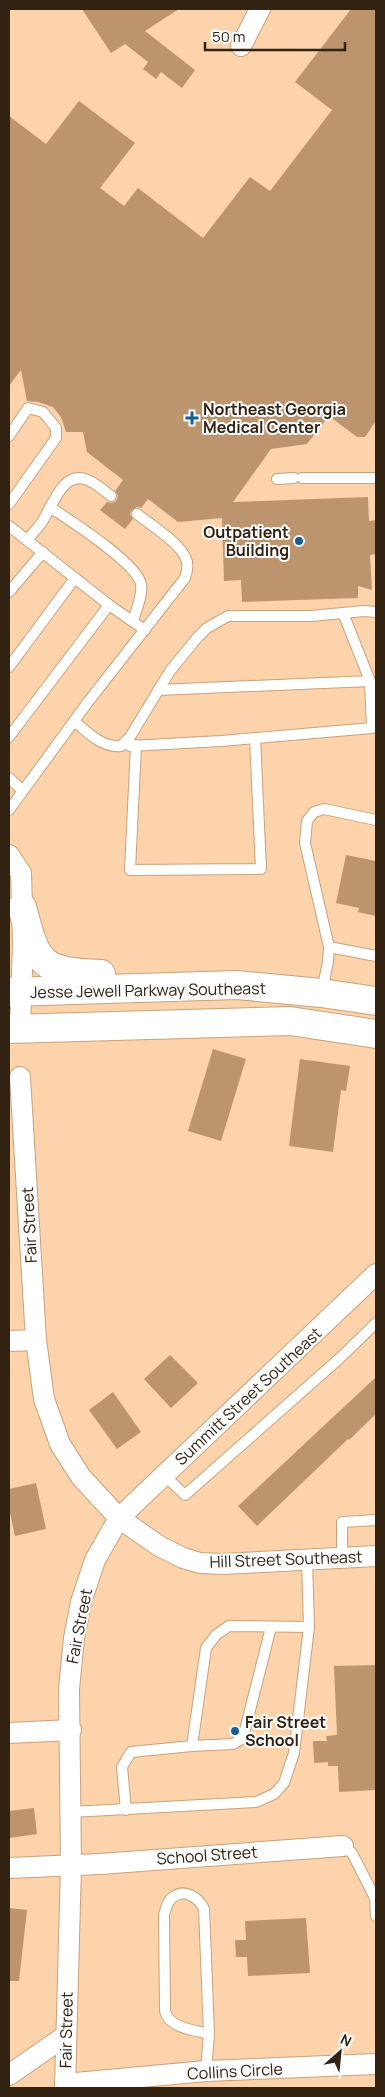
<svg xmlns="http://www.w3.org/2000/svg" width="385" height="2097" font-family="Manrope,sans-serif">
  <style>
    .building { fill: #bc956f }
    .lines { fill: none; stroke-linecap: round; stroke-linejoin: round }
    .lane-casing { stroke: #c9a17b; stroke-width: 12 }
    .street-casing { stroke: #c9a17b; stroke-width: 22 }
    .primary-casing { stroke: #c9a17b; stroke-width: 30 }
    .lane { stroke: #fff; stroke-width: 10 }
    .street { stroke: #fff; stroke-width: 20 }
    .primary { stroke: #fff; stroke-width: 28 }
    .poi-dot { fill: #175f93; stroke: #fcfcfc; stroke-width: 2 }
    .labels { text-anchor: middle; stroke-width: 4; stroke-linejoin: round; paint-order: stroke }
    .poi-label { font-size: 16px; font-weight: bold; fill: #312212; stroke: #fcfcfc; text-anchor: start }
    .street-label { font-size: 16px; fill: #312212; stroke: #fcfcfc }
  </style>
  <rect width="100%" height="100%" fill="#fcd3ab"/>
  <g class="building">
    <path d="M82 9H179L145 31 195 70 182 88 161 72 156 79 143 69 148 62 125 44 111 53Z"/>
    <path d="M351 9H376V421L365 437H357L329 416 307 444 271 449 233 502 368 497 369 521 376 520V554L370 555 372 590 358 586V598L242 602 241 580 224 581 222 518 178 522 148 499 141 508 137 507 132 510 130 514 133 519 125 529 100 510 107 502 111 503 116 501 118 496 115 491 123 480 87 452 83 432H66L61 417 53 407 38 402 27 401 21 370 9 386V116L46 144 79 101 135 143 100 188 124 206 138 188 203 238 250 177 270 191 332 110 295 82Z"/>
    <path d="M346 855 376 861V916L358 912 359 908 336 903Z"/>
    <path d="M213 1049 246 1059 221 1141 188 1131Z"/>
    <path d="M300 1059 350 1066 346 1091 341 1090 333 1152 289 1146Z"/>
    <path d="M170 1355 198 1383 171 1408 144 1379Z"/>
    <path d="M376 1377V1414L349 1440 348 1439 257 1526 238 1506Z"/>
    <path d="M113 1392 141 1432 117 1449 89 1410Z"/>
    <path d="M36 1483 46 1529 15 1536 9 1508V1489Z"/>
    <path d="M376 1665V1790L339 1792 338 1766H328V1762L314 1763 313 1741H327L326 1736 337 1735 334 1666Z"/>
    <path d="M34 1808 37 1834 9 1838V1811Z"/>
    <path d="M9 1908 27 1910 19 1981H9Z"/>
    <path d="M306 1918 310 1973 248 1976 247 1957H236L235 1940H246L245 1921Z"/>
  </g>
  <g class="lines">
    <g class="lane-casing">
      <g id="lane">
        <path d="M9 436 28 408 43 412 56 428V438L9 504"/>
        <path d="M302 478H376"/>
        <path d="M277 479 294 478"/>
        <path d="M50 507C69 520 136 562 141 584 143 595 136 610 133 621"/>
        <path d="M9 526 109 605 145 630"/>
        <path d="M27 540C32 534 38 528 42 522 52 507 62 472 85 479 95 482 103 490 111 496"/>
        <path d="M9 592 43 552"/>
        <path d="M9 667 75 578"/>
        <path d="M158 690 370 681 343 613"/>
        <path d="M74 721C87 732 102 748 121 746L130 737 170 671 197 638 207 628 228 616H311L364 611 376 612"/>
        <path d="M9 737 109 605"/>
        <path d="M136 745 130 870 261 869 255 738"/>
        <path d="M130 746 221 741 372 728 370 681"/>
        <path d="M9 778 22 790"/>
        <path d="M9 810 88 702 185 578C187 572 189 565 186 559 181 544 150 524 137 514"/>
        <path d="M329 947 376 956"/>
        <path d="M322 991 328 962 329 947 305 843 307 821 314 812 324 809 376 820"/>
        <path d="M164 1475 185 1495 340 1358 376 1323"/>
        <path d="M342 1558V1522L376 1520"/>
        <path d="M192 1746 233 1744 243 1738 271 1627"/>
        <path d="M126 1810 122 1767 131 1752 192 1746 206 1648 216 1635 229 1626 309 1627"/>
        <path d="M71 1812 256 1802 274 1794 284 1783 294 1753 309 1627 307 1560"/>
        <path d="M343 1846 352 1853 375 1898 376 1916"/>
        <path d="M206 2071 209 2034 204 1909C199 1898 185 1888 173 1897 167 1901 166 1908 164 1915L165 2011C169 2028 194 2030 209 2034"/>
      </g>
    </g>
    <g class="street-casing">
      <g id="street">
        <path d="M241 46 260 9"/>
        <path d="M9 855 21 873 23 943 20 1028"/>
        <path d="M20 1077 36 1340 44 1399 60 1444 81 1477 119 1518 159 1546 183 1558 200 1563 223 1564 376 1556"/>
        <path d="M9 1341 36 1340"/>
        <path d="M9 1733 71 1730"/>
        <path d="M9 1868 100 1864 343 1846"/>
        <path d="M9 2075 65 2036"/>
        <path d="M65 2084 206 2071 376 2064"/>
        <path d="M65 2088 71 1865 69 1689 74 1638 81 1602 95 1560 119 1518 376 1274"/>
      </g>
    </g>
    <g class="primary-casing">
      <g id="primary">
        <path d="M22 907C37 964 40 972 101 974"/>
        <path d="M9 992 237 985 321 993 376 1001"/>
        <path d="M9 1029 290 1021 376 1034"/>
      </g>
    </g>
    <use href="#lane" class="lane"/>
    <use href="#street" class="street"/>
    <use href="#primary" class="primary"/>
  </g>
  <g class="poi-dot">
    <path d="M189.5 410.5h5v5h5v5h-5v5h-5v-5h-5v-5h5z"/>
    <circle cx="299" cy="541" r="5"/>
    <circle cx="235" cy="1731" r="5"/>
  </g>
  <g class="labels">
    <g class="poi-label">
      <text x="203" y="415">Northeast Georgia<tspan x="203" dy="18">Medical Center</tspan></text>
      <text x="289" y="538" text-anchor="end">Outpatient<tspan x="289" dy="18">Building</tspan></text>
      <text x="245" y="1728">Fair Street<tspan x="245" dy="18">School</tspan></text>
    </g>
    <g class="street-label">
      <text transform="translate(148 990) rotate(-1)" y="6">Jesse Jewell Parkway Southeast</text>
      <text transform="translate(29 1225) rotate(-93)" y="6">Fair Street</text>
      <text transform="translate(248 1396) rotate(-43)" y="6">Summitt Street Southeast</text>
      <text transform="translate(286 1559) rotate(-2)" y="6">Hill Street Southeast</text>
      <text transform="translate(79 1626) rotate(-79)" y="6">Fair Street</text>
      <text transform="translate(207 1855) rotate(-4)" y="6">School Street</text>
      <text transform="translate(66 2030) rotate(-89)" y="6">Fair Street</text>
      <text transform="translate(235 2071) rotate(-3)" y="6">Collins Circle</text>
    </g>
  </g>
  <rect width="385" height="2097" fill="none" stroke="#312212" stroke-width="20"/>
  <g transform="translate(340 2052) rotate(27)" stroke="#fcfcfc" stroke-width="4" paint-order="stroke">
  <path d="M0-4L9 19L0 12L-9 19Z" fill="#312212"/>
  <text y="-8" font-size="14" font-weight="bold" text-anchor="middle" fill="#312212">N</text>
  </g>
  <path d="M205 42v8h140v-8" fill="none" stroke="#312212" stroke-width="2.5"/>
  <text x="212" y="42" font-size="15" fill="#312212" stroke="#fcfcfc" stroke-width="4" paint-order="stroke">50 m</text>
</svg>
